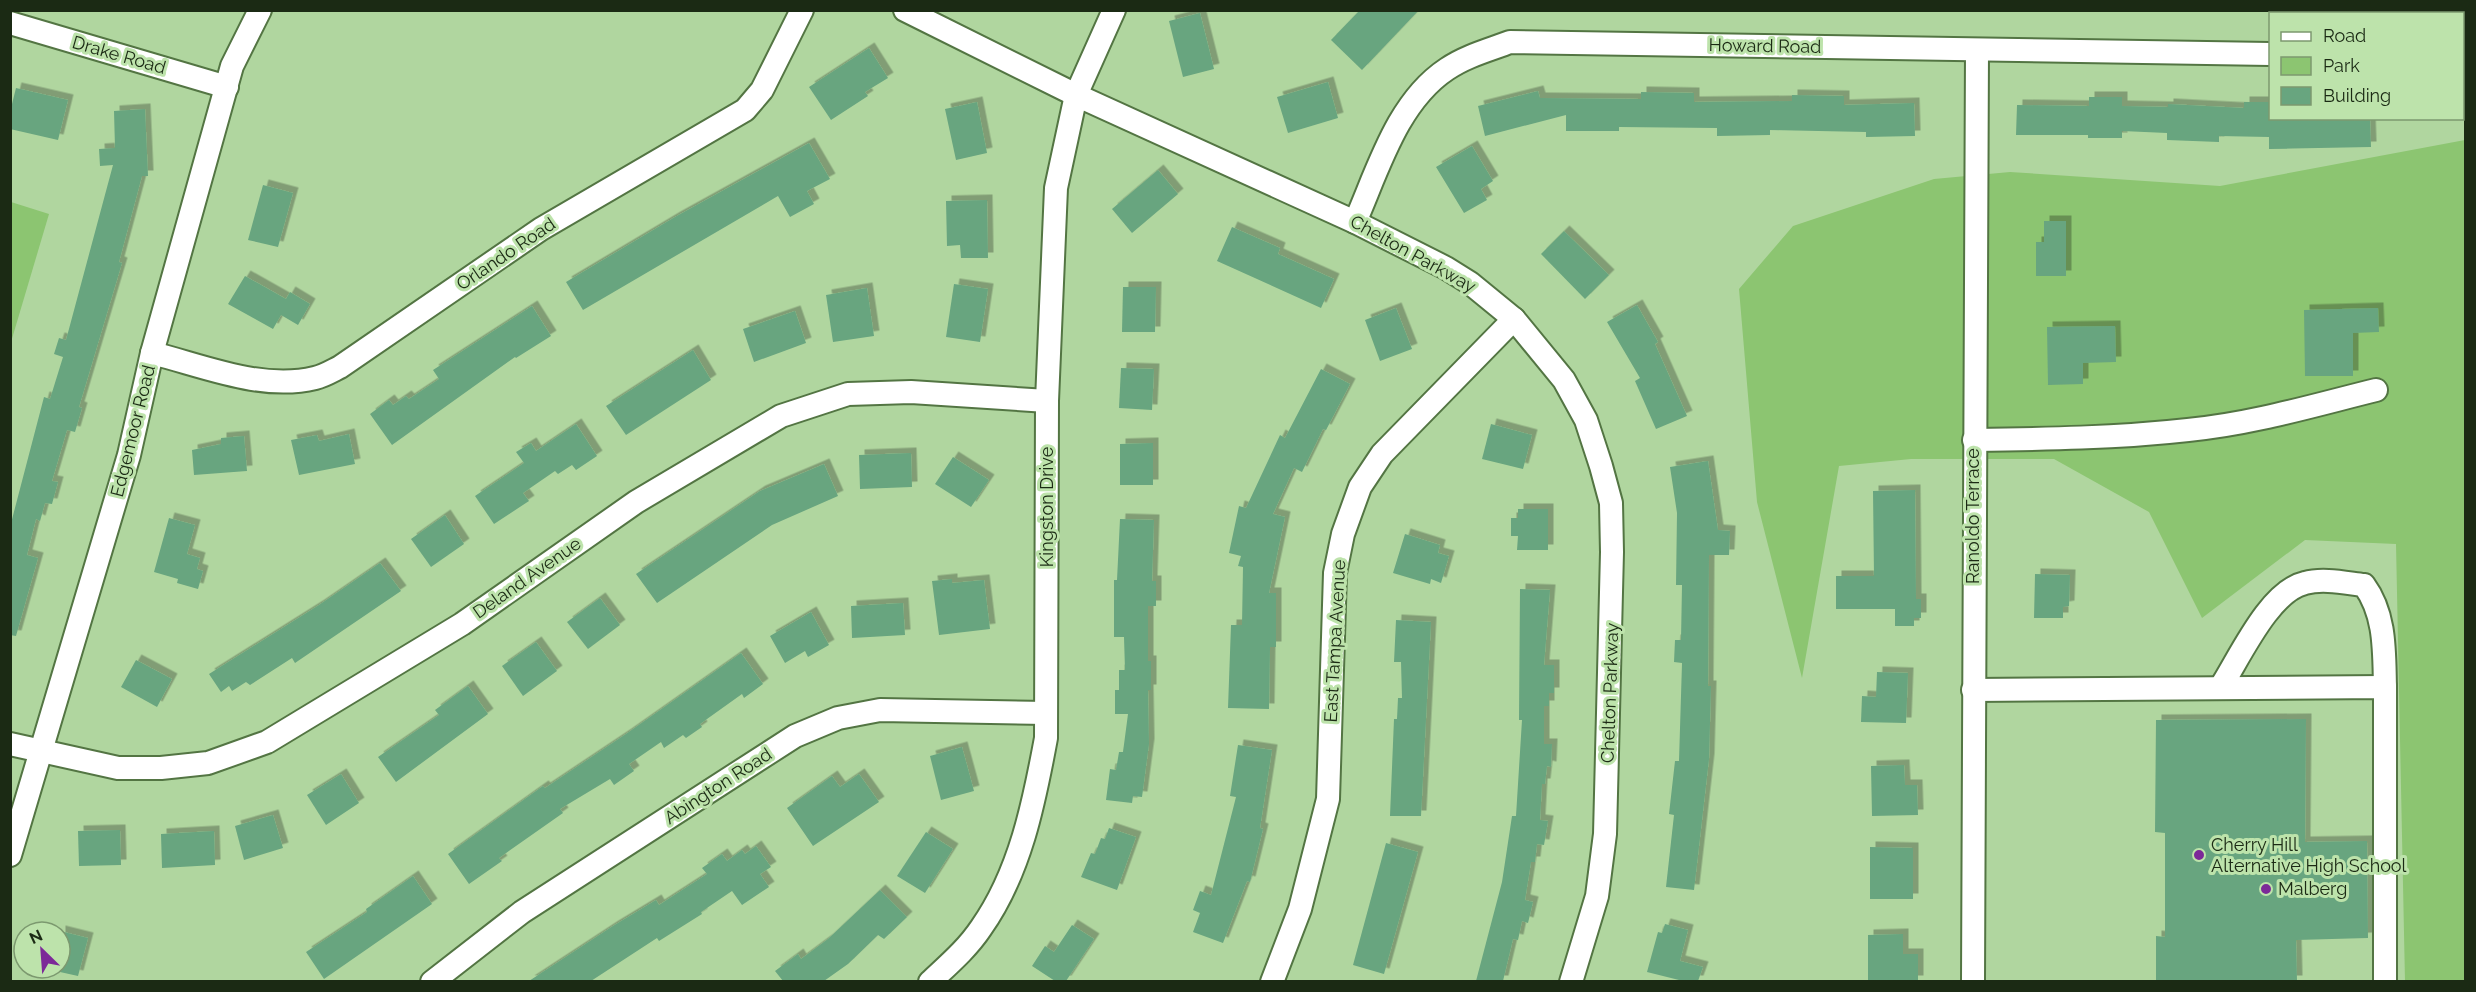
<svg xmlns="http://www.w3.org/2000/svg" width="2476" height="992" font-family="Raleway,sans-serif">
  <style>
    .green { fill: #8cc571 }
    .building { fill: #68a57f; filter: url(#shadow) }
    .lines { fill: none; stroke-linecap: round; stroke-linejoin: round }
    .minor-casing { stroke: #537543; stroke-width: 26 }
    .minor { stroke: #fff; stroke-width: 22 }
    .poi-dot { fill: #7c2998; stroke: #bde3ab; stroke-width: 2 }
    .labels { text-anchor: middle; stroke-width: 6; stroke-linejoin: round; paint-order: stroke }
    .street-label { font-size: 18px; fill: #1b2a14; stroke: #bde3ab }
    .poi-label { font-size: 18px; fill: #1b2a14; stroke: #bde3ab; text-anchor: start }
  </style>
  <defs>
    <filter id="shadow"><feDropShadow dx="5.5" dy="-5.5" stdDeviation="0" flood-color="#0004"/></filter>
  </defs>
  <rect width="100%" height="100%" fill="#b0d69f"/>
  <g class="green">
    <path d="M2465 140V981H2405L2396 544 2305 540 2202 618 2149 512 2054 459H1911L1839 466 1802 678 1757 502 1739 289 1793 226 1934 179 2010 172 2220 186Z"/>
    <path d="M11 202 49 214 11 342 10 202Z"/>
  </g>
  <g class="building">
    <path d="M1360 10H1419L1362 70 1331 40Z"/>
    <path d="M1200 13 1214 69 1183 77 1169 21Z"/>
    <path d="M869 48 888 78 865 92 868 96 831 120 809 87Z"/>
    <path d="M1328 82 1338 118 1288 133 1277 97Z"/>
    <path d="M16 88 68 100 58 140 10 129V112Z"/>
    <path d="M1538 91 1540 98 1641 99V92L1694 93V102L1792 101V95L1844 96V105L1914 103 1915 136 1866 137V132L1770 130V135L1717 136V128L1619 127V131H1566V115L1485 136 1478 106Z"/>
    <path d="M2089 97H2122V106L2168 107V104L2244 108V102H2271V118H2370L2371 147 2269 149V137L2219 136V142L2167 140V133L2122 131V138H2088V135H2016L2017 105 2089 106Z"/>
    <path d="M977 102 987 153 956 160 945 109Z"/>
    <path d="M145 109 148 176H142L119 262 122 263 79 407 82 408 75 432 67 430 52 481 58 482 52 504 45 503 40 521 36 519 27 555 38 558 16 636 10 635V527L44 397 50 399 63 357 54 354 59 338 66 340 113 165 100 166 99 149 115 148 114 111Z"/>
    <path d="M809 143 830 179 807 191 814 204 790 217 778 196 583 310 566 282 675 217Z"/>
    <path d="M1472 146 1493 181 1481 189 1487 200 1464 213 1436 167Z"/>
    <path d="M1158 170 1178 194 1132 233 1112 209Z"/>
    <path d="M263 185 293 193 278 247 248 240Z"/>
    <path d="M987 200 988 258H961L960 245 947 246 946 201Z"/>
    <path d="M2044 221H2066V276H2036V242H2044Z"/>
    <path d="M1232 227 1280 248 1278 254 1334 279 1321 308 1217 261Z"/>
    <path d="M1564 231 1609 275 1585 299 1541 254Z"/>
    <path d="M245 276 286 299 290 292 310 304 298 325 281 315 273 329 228 304Z"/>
    <path d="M954 284 988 289 980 342 946 337Z"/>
    <path d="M1123 287H1156L1155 332H1122Z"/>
    <path d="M867 288 874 336 833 342 826 295Z"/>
    <path d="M1637 305 1658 342 1655 344 1687 416 1656 429 1635 381 1640 378 1607 322Z"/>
    <path d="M532 306 551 336 516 358 515 357 392 445 370 414 389 400 393 405 406 396 409 399 439 379 433 370Z"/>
    <path d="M1396 308 1412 349 1380 361 1365 320Z"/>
    <path d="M2378 308 2379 332 2353 333V376H2305L2304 310Z"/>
    <path d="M795 311 806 343 754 362 743 329Z"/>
    <path d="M2115 326 2116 362 2083 363V384L2048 385 2047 327Z"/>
    <path d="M693 350 711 380 626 435 606 406Z"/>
    <path d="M1121 368 1154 369 1152 410 1119 408Z"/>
    <path d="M1321 369 1350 384 1326 430 1323 429 1302 472 1294 468 1273 514 1285 517 1269 593H1276V647H1270L1269 709 1228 708 1231 625H1242L1243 567 1238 566 1241 556 1229 553 1239 506 1246 508 1280 435 1285 438Z"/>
    <path d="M576 424 597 456 576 470 572 465 558 474 555 471 523 493 529 501 494 524 475 496 524 463 516 452 531 443 536 451Z"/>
    <path d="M1491 424 1532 435 1523 469 1482 459Z"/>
    <path d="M349 434 355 464 299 475 291 440 317 435 319 441Z"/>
    <path d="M244 436 247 471 194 475 192 450 221 444V438Z"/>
    <path d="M1153 443V485H1120V444Z"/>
    <path d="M911 453 912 487 860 489 859 455Z"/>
    <path d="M953 457 989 480 971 507 935 484Z"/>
    <path d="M1708 461 1718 530 1730 531 1729 555H1709L1708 686H1711L1709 759 1694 890 1666 887 1674 815 1669 814 1675 761H1679L1682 663 1674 662 1675 640H1681L1682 585H1676L1677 513 1670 467Z"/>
    <path d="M824 464 838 496 772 525 657 603 636 574 760 491Z"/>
    <path d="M1915 490 1916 599H1921V618H1914V626H1895V609H1836V576H1874L1873 491Z"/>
    <path d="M1518 509H1548V550H1517L1518 536H1511V518H1518Z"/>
    <path d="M445 515 464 544 431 567 411 539Z"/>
    <path d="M169 518 195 525 187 554 200 558 197 569 203 571 198 589 177 583 178 579 154 572Z"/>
    <path d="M1120 519 1154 520 1152 581H1156V606H1148V661H1151V690H1148L1149 744 1142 797 1133 796 1132 803 1106 800 1110 769 1116 770 1119 752H1123L1128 714H1115V690H1119V670H1125L1124 637H1114V580H1117Z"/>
    <path d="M1405 534 1440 545 1438 553 1449 556 1441 583 1431 579 1430 584 1393 573Z"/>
    <path d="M380 563 401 591 295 663 292 658 250 685 246 682 232 691 229 686 221 692 209 674 319 605Z"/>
    <path d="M2035 574 2070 575 2069 606 2063 607V618H2034Z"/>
    <path d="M952 579V583L984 580 990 629 939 635 932 581Z"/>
    <path d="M1520 589 1550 590 1544 665H1554V693H1549V706H1544V744H1552L1551 767 1547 766 1545 784H1542L1540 820 1548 821 1544 845 1537 844 1535 862H1531L1525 900 1533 902 1528 923 1522 921 1518 940 1513 939 1503 981H1476L1502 882 1512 816H1516L1522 720H1519Z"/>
    <path d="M600 598 620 625 588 649 567 622Z"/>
    <path d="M903 603 905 635 852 638 851 606Z"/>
    <path d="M811 612 829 645 808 657 805 651 785 663 770 636Z"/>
    <path d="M1396 620 1431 622 1421 816H1390L1394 719H1397L1398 698H1402L1401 662H1394Z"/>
    <path d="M536 642 557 671 523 696 502 666Z"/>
    <path d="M741 653 763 684 744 698 742 694 700 724 702 727 686 738 683 735 664 748 661 742 629 764 634 771 614 785 610 779 560 809 563 813 499 858 502 861 469 884 448 854 543 786 545 788 626 734Z"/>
    <path d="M136 660 172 679 157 707 121 687Z"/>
    <path d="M1877 672 1908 673 1906 723 1861 722 1862 696 1876 697Z"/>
    <path d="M468 686 488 714 396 782 378 757 439 715 435 710Z"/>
    <path d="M2306 719 2305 842 2367 841 2368 938 2296 940 2297 981H2156V936L2165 937V833L2155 832 2156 720Z"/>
    <path d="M1238 745 1272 750 1260 828 1263 829 1250 882 1247 881 1223 943 1193 932 1200 913 1193 910 1200 891 1211 895 1236 797 1230 796Z"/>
    <path d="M962 747 974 791 941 800 930 756Z"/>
    <path d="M1904 765 1905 785H1917L1918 815 1872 816 1871 766Z"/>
    <path d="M341 774 359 803 326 825 307 795Z"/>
    <path d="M859 774 879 802 813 846 787 808 832 776 840 787Z"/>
    <path d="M273 815 283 848 244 860 235 826Z"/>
    <path d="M1109 828 1136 837 1117 890 1081 877 1091 853 1095 854 1101 838 1105 839Z"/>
    <path d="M120 830 121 865 79 866 78 831Z"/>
    <path d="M214 831 215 865 162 868 161 834Z"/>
    <path d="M926 832 953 849 925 893 897 876Z"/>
    <path d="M1386 843 1418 852 1384 974 1353 965Z"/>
    <path d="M756 846 771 867 760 874 769 887 742 905 732 891 701 912 702 914 659 941 657 938 591 981H529L613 926 656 900 659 905 707 874 702 868 722 854 727 861 742 850 745 854Z"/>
    <path d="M1870 847 1913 848V899H1870Z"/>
    <path d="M413 876 432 904 324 979 306 952 367 912 366 909Z"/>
    <path d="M880 890 907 917 884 939 878 935 848 964 824 981H783L775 971 798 954 801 959 828 939Z"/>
    <path d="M1665 924 1688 930 1680 961 1703 967 1698 981H1683L1647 972 1658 932 1662 933Z"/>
    <path d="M1072 925 1094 939 1066 981H1055L1032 966 1045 946 1054 952Z"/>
    <path d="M60 931 88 938 78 976 60 972Z"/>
    <path d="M1903 934V954H1918V981H1868V935Z"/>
  </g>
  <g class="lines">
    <g class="minor-casing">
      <g id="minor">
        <path d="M905 10 1076 95 1355 222 1446 268 1470 283 1514 319 1564 380 1586 420 1601 466 1611 503 1612 552 1605 834 1597 896 1571 982"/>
        <path d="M10 23 227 87"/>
        <path d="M2462 23 2466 21"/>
        <path d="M1355 222C1378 170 1397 102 1447 69 1466 56 1489 50 1510 42L2270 54"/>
        <path d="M152 353C204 366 262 391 315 378 324 376 332 371 340 367L541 229 745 110 762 90 802 10"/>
        <path d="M1974 440C2045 439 2117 438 2188 430 2252 424 2315 405 2376 390"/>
        <path d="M2220 688C2239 659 2269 591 2305 583 2323 578 2346 583 2364 585 2386 615 2384 652 2385 687"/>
        <path d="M1973 690 2385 687V982"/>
        <path d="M10 744 118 768H161L208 763 267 742 462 624 636 502 781 416 848 394 911 392 1047 401"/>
        <path d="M10 855 129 455 152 353 232 66 260 10"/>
        <path d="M432 982 522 912 795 736 838 718 880 710 1046 713"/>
        <path d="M930 982C948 965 967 949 981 928 1020 873 1034 803 1046 738L1047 401 1056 188 1076 95 1114 10"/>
        <path d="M1272 982 1300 909 1328 799 1335 573 1343 534 1360 487 1382 454 1514 319"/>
        <path d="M1973 982 1977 50"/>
      </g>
    </g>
    <use href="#minor" class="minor"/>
  </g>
  <g class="poi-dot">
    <circle cx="2199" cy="855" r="6"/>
    <circle cx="2266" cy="889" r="6"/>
  </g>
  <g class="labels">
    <g class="street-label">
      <text transform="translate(1765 46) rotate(1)" y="6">Howard Road</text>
      <text transform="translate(119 55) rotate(16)" y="6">Drake Road</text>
      <text transform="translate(506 254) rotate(-34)" y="6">Orlando Road</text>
      <text transform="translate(1413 254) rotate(29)" y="6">Chelton Parkway</text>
      <text transform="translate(133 431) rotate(-76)" y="6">Edgemoor Road</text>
      <text transform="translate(1047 507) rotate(-90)" y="6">Kingston Drive</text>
      <text transform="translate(1973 516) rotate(-90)" y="6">Ranoldo Terrace</text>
      <text transform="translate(527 578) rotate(-35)" y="6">Deland Avenue</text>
      <text transform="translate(1335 641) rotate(-87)" y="6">East Tampa Avenue</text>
      <text transform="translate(1610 693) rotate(-88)" y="6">Chelton Parkway</text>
      <text transform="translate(718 786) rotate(-33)" y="6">Abington Road</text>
    </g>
    <g class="poi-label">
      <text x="2211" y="851">Cherry Hill<tspan x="2211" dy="21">Alternative High School</tspan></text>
      <text x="2278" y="895">Malberg</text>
    </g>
  </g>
  <rect width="2476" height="992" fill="none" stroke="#1b2a14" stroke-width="24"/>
  <rect x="2269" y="12" width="195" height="108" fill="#bde3ab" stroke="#7c996f" stroke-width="1.5"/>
  <rect x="2281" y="32" width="30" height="9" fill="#ffffff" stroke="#7c996f" stroke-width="1.5"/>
  <text x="2323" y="42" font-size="18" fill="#1b2a14">Road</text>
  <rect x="2281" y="57" width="30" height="18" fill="#8cc571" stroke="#7c996f" stroke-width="1.5"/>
  <text x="2323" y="72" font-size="18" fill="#1b2a14">Park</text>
  <rect x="2281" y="87" width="30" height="18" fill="#68a57f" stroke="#7c996f" stroke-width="1.5"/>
  <text x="2323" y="102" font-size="18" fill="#1b2a14">Building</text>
  <g transform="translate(42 950) rotate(335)"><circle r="28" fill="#bde3ab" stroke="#7c996f" stroke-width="1.5"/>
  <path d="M0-4.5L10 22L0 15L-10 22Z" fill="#7c2998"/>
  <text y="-9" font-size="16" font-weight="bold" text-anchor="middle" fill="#1b2a14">N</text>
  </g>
</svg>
